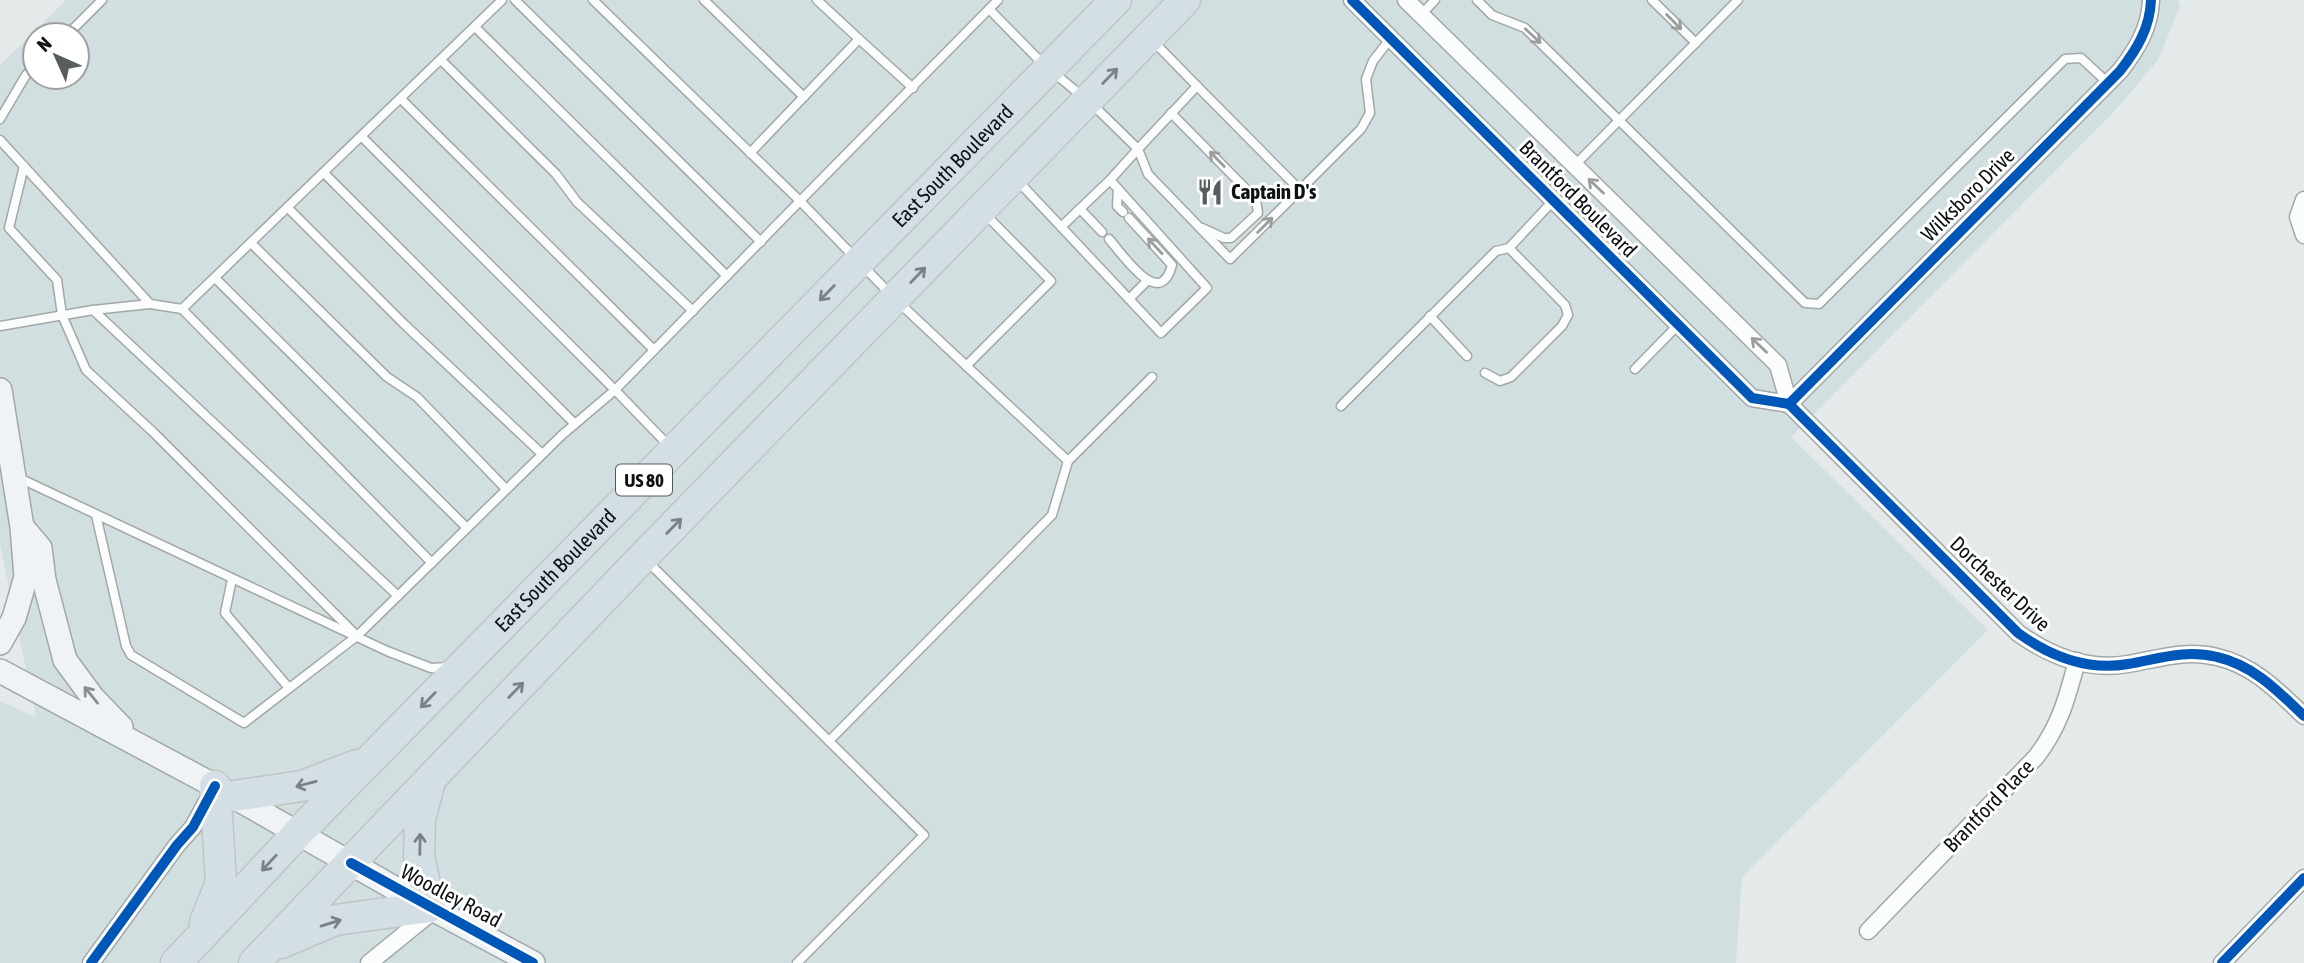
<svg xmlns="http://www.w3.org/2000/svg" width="2304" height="963" font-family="'Asap Condensed',sans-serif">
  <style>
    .built { fill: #d2dfe0; fill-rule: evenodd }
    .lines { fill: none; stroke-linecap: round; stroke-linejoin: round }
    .lane-casing { stroke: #a2a7a7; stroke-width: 11 }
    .street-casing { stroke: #a2a7a7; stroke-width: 19 }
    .secondary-casing { stroke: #a2a7a7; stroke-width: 26 }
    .highway-casing { stroke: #c0c4c4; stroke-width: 33 }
    .lane { stroke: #fbfcfc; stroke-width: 8 }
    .street { stroke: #fbfcfc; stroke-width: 16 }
    .secondary { stroke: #eff3f5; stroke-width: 23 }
    .highway { stroke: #d4dfe5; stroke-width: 30 }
    .cycleway-casing { stroke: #fff; stroke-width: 15 }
    .cycleway { stroke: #0057b8; stroke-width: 10 }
    .oneway { stroke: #9c9e9e }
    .oneway2 { stroke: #7a8286 }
    .oneway3 { stroke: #898d8f }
    .labels { text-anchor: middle; stroke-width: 6; stroke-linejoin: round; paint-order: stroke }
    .shield { fill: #fff; stroke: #565859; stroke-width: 2 }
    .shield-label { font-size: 19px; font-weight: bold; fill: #0d1112 }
    .street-label { font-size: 21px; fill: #0d1112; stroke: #fff }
    .poi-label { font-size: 21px; font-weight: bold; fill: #0d1112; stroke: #fff; text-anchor: start }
  </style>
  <rect width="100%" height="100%" fill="#e4eaea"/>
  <path class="built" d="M66 0H2178L2180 6 2158 60 2113 113 1791 437 1988 630 1742 877 1736 963H0V701L36 717 0 544V65ZM35 35H77V77H35Z"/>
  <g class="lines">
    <g class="lane-casing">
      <g id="lane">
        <path d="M515 0 761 242"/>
        <path d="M593 0 800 201 989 9 1044 65"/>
        <path d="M704 0 804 97"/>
        <path d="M1477 0 1492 15 1525 28 1805 303 1819 304 2065 59 2081 58 2108 83"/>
        <path d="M1652 0 1696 43"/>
        <path d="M989 9 998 0"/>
        <path d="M1421 15 1435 0"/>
        <path d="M475 27 727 276"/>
        <path d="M67 35 102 0"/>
        <path d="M859 39 913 88"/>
        <path d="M441 60 556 174 577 202 693 311"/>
        <path d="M1054 73 1082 96"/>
        <path d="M1197 86 1300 190 1361 129 1370 113 1366 79 1373 61 1390 39"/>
        <path d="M401 99 654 350"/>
        <path d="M1092 104 1138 149 1197 86 1152 40"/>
        <path d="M1171 113 1256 199 1258 213 1231 238H1224L1202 228"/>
        <path d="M0 119 26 75 35 66"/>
        <path d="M0 140 150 304 93 310"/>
        <path d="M750 153 859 39 817 0"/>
        <path d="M1575 165 1738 0"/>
        <path d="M24 166 9 228 57 280 62 315 86 370 153 432 357 636"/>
        <path d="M324 173 575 424"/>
        <path d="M1110 180 1138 149 1148 174 1230 259 1300 190"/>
        <path d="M1018 181 1161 333 1207 288 1110 180 1061 227"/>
        <path d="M1118 189 1117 206 1123 212"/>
        <path d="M288 208 404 324 542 454"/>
        <path d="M1080 209 1102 232"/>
        <path d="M1109 239C1124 256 1160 311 1172 265L1129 218"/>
        <path d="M251 243 387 377 417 397 506 489"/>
        <path d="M215 278 466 527"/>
        <path d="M1129 299 1147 281"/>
        <path d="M150 304 182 309 502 0"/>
        <path d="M182 309 432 563"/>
        <path d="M1430 316 1467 356"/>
        <path d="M0 326 93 310 398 596"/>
        <path d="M966 366 1051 281 986 215"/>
        <path d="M1635 369 1678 325"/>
        <path d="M1485 373 1500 381 1511 377 1562 326 1568 315 1565 305 1509 248"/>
        <path d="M1341 406 1496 251 1509 248 1553 201"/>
        <path d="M669 446 615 390 800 201 895 299 1068 461 1052 515 829 741"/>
        <path d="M1068 461 1152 377"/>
        <path d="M17 477 387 651 431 668 448 667"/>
        <path d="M96 515 126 646 131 655 244 723 357 636 562 435 615 390 362 137"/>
        <path d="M648 562 924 835 797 963"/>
        <path d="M232 579 225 613 289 688"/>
      </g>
    </g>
    <g class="street-casing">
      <g id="street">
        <path d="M1352 0 1752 398 1789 404"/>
        <path d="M1406 0 1778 365 1789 404"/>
        <path d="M2304 200 2298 217 2304 235"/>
        <path d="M1789 404 2018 633C2050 656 2088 671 2128 664 2158 659 2185 649 2217 657 2253 665 2278 691 2304 716"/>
        <path d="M1789 404 2120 71C2137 49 2150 28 2151 0"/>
        <path d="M1868 931 2036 757C2060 726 2067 698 2077 661"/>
        <path d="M91 963 177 845 193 827 211 794"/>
        <path d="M369 963 433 911"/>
        <path d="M2222 963 2304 878"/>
      </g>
    </g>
    <g class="secondary-casing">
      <g id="secondary">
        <path d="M0 390 22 527 26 577 14 618 0 643"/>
        <path d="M23 528 40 548 44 580 65 660 93 698 121 727"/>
        <path d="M0 671 215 786 403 893 533 963"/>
      </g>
    </g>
    <g class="highway-casing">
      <g id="highway">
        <path d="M234 796 302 786 357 765"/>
        <path d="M205 922 221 883 215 786"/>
        <path d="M281 943 335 920 430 907 419 856 420 819 430 781"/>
        <path id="s1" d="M176 963 298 833 1116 0"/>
        <path d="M254 963 643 557 1185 0"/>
      </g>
    </g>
    <use href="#lane" class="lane"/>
    <use href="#street" class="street"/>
    <use href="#secondary" class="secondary"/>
    <use href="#highway" class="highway"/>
    <g class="cycleway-casing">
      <g id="cycleway">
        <path d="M1352 0 1752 398 1789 404"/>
        <path d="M1789 404 2018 633C2050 656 2088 671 2128 664 2158 659 2185 649 2217 657 2253 665 2278 691 2304 716"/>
        <path d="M1789 404 2120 71C2137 49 2150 28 2151 0"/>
        <path d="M351 863 533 963"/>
        <path d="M91 963 177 845 193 827 215 786"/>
        <path d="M2222 963 2304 878"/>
      </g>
    </g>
    <use href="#cycleway" class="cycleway"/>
  </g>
  <defs><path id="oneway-shaft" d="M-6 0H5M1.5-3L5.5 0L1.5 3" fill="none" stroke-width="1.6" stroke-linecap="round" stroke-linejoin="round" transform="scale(1.75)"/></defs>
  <g class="oneway">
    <use href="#oneway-shaft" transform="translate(1674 22) rotate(45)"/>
    <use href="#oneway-shaft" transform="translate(1533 36) rotate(43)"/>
    <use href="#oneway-shaft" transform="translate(1217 159) rotate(-134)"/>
    <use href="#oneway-shaft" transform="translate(1596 186) rotate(-136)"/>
    <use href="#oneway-shaft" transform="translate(1265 225) rotate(-45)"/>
    <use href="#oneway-shaft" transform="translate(1155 246) rotate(-133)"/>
    <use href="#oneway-shaft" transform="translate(1759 345) rotate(-136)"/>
  </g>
  <g class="oneway2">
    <use href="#oneway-shaft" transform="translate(1110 76) rotate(-46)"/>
    <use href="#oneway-shaft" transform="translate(918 275) rotate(-46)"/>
    <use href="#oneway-shaft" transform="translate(827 293) rotate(134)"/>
    <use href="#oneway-shaft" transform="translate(674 526) rotate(-46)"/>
    <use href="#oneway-shaft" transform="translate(516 690) rotate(-46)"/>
    <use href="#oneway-shaft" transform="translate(428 700) rotate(134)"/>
    <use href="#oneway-shaft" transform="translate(306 784) rotate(165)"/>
    <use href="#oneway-shaft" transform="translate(420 844) rotate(-89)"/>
    <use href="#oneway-shaft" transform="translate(269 863) rotate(133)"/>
    <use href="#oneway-shaft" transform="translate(331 923) rotate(-17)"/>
  </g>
  <use class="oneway3" href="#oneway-shaft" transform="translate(91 695) rotate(-129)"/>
  <defs>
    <g id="restaurant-bare" transform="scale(2.1)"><path d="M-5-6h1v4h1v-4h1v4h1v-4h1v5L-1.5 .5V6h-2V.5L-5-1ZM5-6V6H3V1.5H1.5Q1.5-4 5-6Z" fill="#585d5e" stroke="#fff" stroke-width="2.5" paint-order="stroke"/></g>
  </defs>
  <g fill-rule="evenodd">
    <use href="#restaurant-bare" x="1210" y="192"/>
  </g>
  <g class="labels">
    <rect class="shield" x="616" y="464.5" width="56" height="31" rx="5"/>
    <g class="shield-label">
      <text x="644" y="487">US 80</text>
    </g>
    <g class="street-label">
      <text dy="7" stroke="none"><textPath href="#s1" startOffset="1113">East South Boulevard</textPath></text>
      <text transform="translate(1968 195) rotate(-45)" y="7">Wilksboro Drive</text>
      <text transform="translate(1578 199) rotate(45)" y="7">Brantford Boulevard</text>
      <text dy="7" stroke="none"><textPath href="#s1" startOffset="546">East South Boulevard</textPath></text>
      <text transform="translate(2000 584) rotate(43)" y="7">Dorchester Drive</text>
      <text transform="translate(1989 806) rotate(-46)" y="7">Brantford Place</text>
      <text transform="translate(451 896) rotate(28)" y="7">Woodley Road</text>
    </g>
    <g class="poi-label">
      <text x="1231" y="199">Captain D's</text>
    </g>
  </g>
  <g transform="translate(56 56) rotate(315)"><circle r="33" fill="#ffffff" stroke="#9ea0a0" stroke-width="2"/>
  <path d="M0-5L12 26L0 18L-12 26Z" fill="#585d5e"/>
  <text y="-10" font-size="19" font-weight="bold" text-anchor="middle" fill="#0d1112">N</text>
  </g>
</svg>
